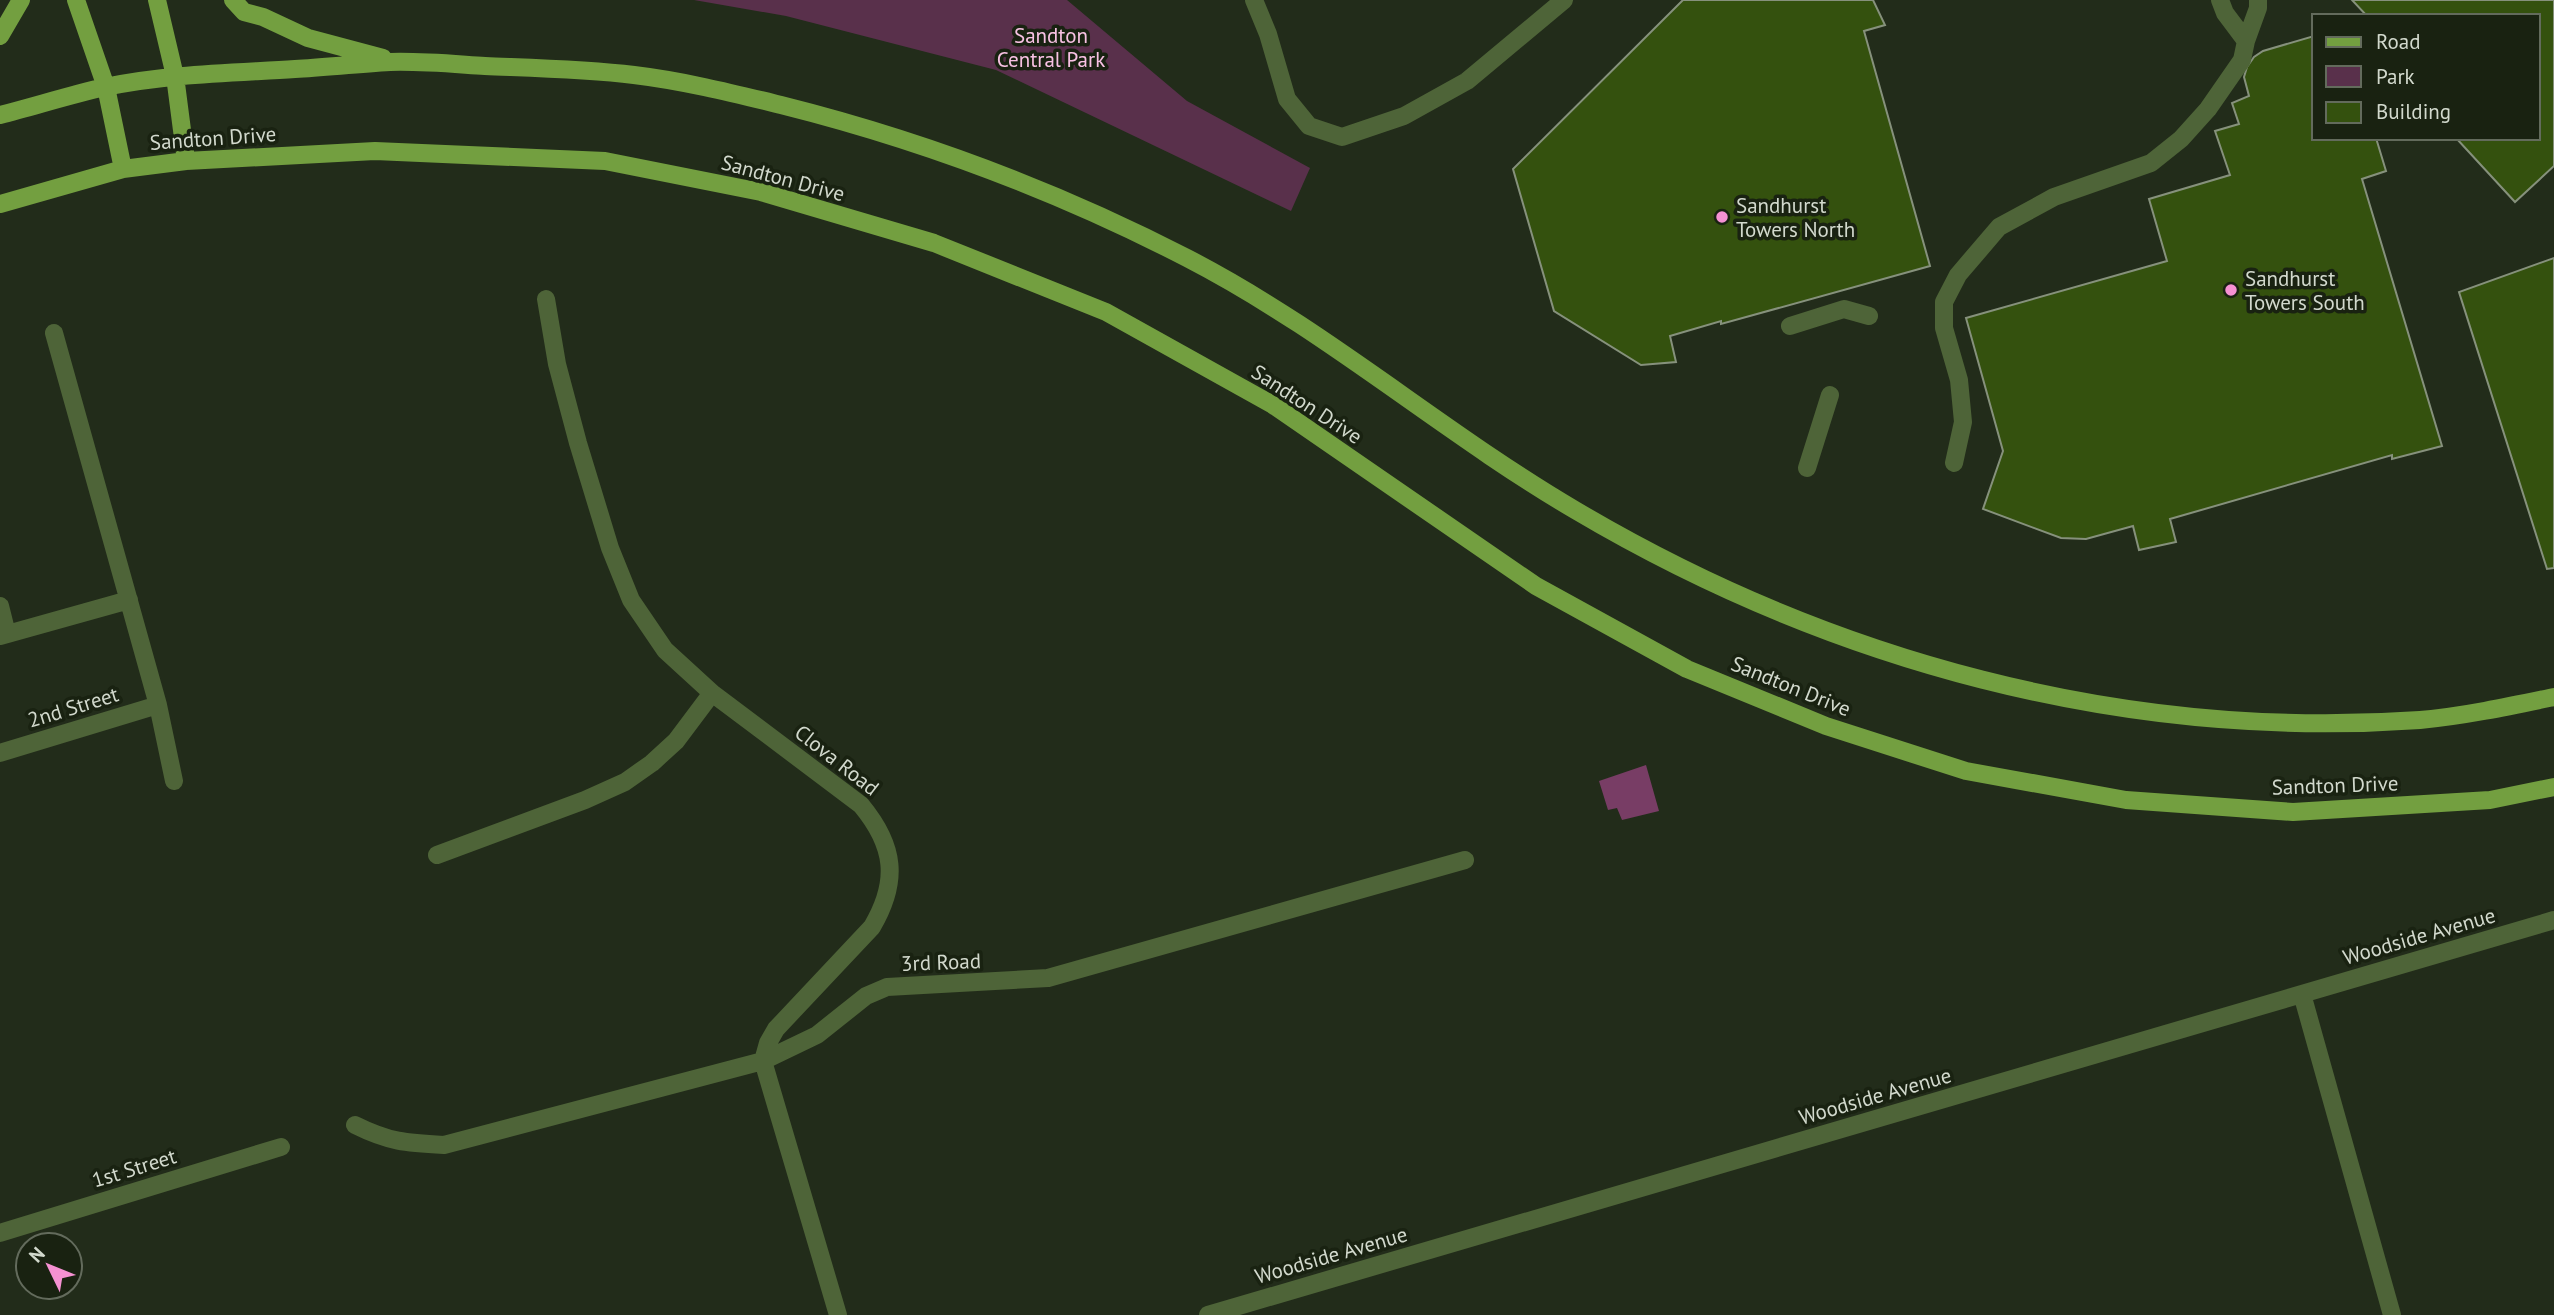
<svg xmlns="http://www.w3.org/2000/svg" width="2554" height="1315" viewBox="0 0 2554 1315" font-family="'PT Sans',sans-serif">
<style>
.green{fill:#59304b}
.water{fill:#783d65}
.building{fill:#34510e;stroke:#86917c;stroke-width:2}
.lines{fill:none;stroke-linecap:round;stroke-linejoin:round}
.minor{stroke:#4e6438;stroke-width:18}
.major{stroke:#739f40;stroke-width:18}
.poi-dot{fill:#f591d2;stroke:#192211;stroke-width:2.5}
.labels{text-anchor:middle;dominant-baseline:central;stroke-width:7;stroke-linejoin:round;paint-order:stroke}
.park-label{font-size:21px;fill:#f8c1e3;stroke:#192211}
.street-label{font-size:21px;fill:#d2d9cd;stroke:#192211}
.poi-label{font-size:21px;fill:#d2d9cd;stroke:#192211;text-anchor:start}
</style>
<rect width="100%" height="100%" fill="#222c1a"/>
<path class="green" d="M694 0H1067L1187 101 1310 168 1291 211 996 70 786 16Z"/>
<path class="water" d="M1646 765 1659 811 1622 820 1617 808 1608 810 1599 781Z"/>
<path class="building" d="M1683 0H1873L1885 25 1864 31 1930 266 1721 324V321L1670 336 1676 362 1641 365 1554 311 1513 169Z
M2352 0H2554V166L2515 202 2456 138H2538V16H2367Z
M2314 36V138H2376L2386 171 2362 179 2442 446 2392 459V455L2170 519 2176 542 2139 550 2133 526 2086 539 2061 538 1983 509 2003 451 1966 318 2167 261 2149 199 2230 175 2215 131 2239 124 2232 103 2249 96 2244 77 2247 67 2254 57 2263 51Z
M2554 258V568L2547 569 2459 292Z"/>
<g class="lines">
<path class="minor" d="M1254 0 1268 34 1287 99 1309 126 1342 137 1404 116 1467 81 1564 0
M2220 0 2225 13 2246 41
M546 299 557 364 578 443 610 548 631 600 665 650 712 693 861 805C895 846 899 881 872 927L776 1029 768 1043 763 1061 838 1315
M1790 326 1844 309 1869 316
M54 333 158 705 174 781
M1954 463 1963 422 1959 380 1944 328V302L1958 275 1999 227 2054 197 2151 163 2181 139 2208 109 2242 60 2246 41 2258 8V0
M1807 468 1830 395
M0 606 7 634
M0 636 129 600
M0 753 158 705
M437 855 585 800 625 782 652 763 676 741 712 693
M2302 994 2392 1315
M355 1125C389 1142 406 1143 444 1145L763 1061 817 1035 866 996 887 987 1048 978 1465 860
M0 1233 281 1147
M1208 1315 2554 920"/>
<path class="major" d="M76 0 106 87 123 169
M157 0 175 76 186 161
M233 0 244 12 263 17 308 38 383 58
M0 36 21 0
M0 115C35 106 70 95 105 87 167 74 231 73 295 69 326 67 358 64 390 62 421 61 453 64 485 66 534 68 585 69 634 75 684 81 732 93 781 105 921 140 1059 192 1187 258 1325 329 1442 432 1575 510 1830 661 2123 741 2420 720 2464 716 2511 706 2554 697
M0 204 123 169 186 161 375 151 605 161 761 192 934 243 1106 312 1273 405 1536 586 1687 669 1826 726 1966 771 2126 800 2293 812 2490 800 2554 787"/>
</g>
<g class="poi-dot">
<circle cx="1722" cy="217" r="7"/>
<circle cx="2231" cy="290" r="7"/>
</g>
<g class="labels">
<g class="park-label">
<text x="1051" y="35">Sandton<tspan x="1051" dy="24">Central Park</tspan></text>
</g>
<g class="street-label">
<text transform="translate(213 138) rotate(-4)">Sandton Drive</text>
<text transform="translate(783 178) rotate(15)">Sandton Drive</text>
<text transform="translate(1307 404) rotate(33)">Sandton Drive</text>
<text transform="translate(1791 686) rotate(22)">Sandton Drive</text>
<text transform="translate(73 707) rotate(-17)">2nd Street</text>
<text transform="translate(837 760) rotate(38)">Clova Road</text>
<text transform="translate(2335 785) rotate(-2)">Sandton Drive</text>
<text transform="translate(2419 936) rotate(-16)">Woodside Avenue</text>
<text transform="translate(941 962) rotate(-2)">3rd Road</text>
<text transform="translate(1875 1096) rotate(-16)">Woodside Avenue</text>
<text transform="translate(134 1168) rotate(-17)">1st Street</text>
<text transform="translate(1331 1255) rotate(-16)">Woodside Avenue</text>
</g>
<g class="poi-label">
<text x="1736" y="205">Sandhurst<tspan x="1736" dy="24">Towers North</tspan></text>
<text x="2245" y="278">Sandhurst<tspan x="2245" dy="24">Towers South</tspan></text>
</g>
</g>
<rect x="2312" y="14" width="228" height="126" fill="#192211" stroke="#636b5c" stroke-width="2"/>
<rect x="2326" y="37" width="35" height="10" fill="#739f40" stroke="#636b5c" stroke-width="2"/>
<text x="2376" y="49" font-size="21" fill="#d2d9cd">Road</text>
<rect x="2326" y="66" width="35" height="21" fill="#59304b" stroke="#636b5c" stroke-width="2"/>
<text x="2376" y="84" font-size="21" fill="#d2d9cd">Park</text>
<rect x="2326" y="102" width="35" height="21" fill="#34510e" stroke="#636b5c" stroke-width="2"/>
<text x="2376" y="119" font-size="21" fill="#d2d9cd">Building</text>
<g transform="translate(49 1266) rotate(313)"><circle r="33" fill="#192211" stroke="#636b5c" stroke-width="2"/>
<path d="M0-5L12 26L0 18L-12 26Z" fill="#f591d2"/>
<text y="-10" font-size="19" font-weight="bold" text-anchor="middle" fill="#d2d9cd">N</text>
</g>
</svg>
